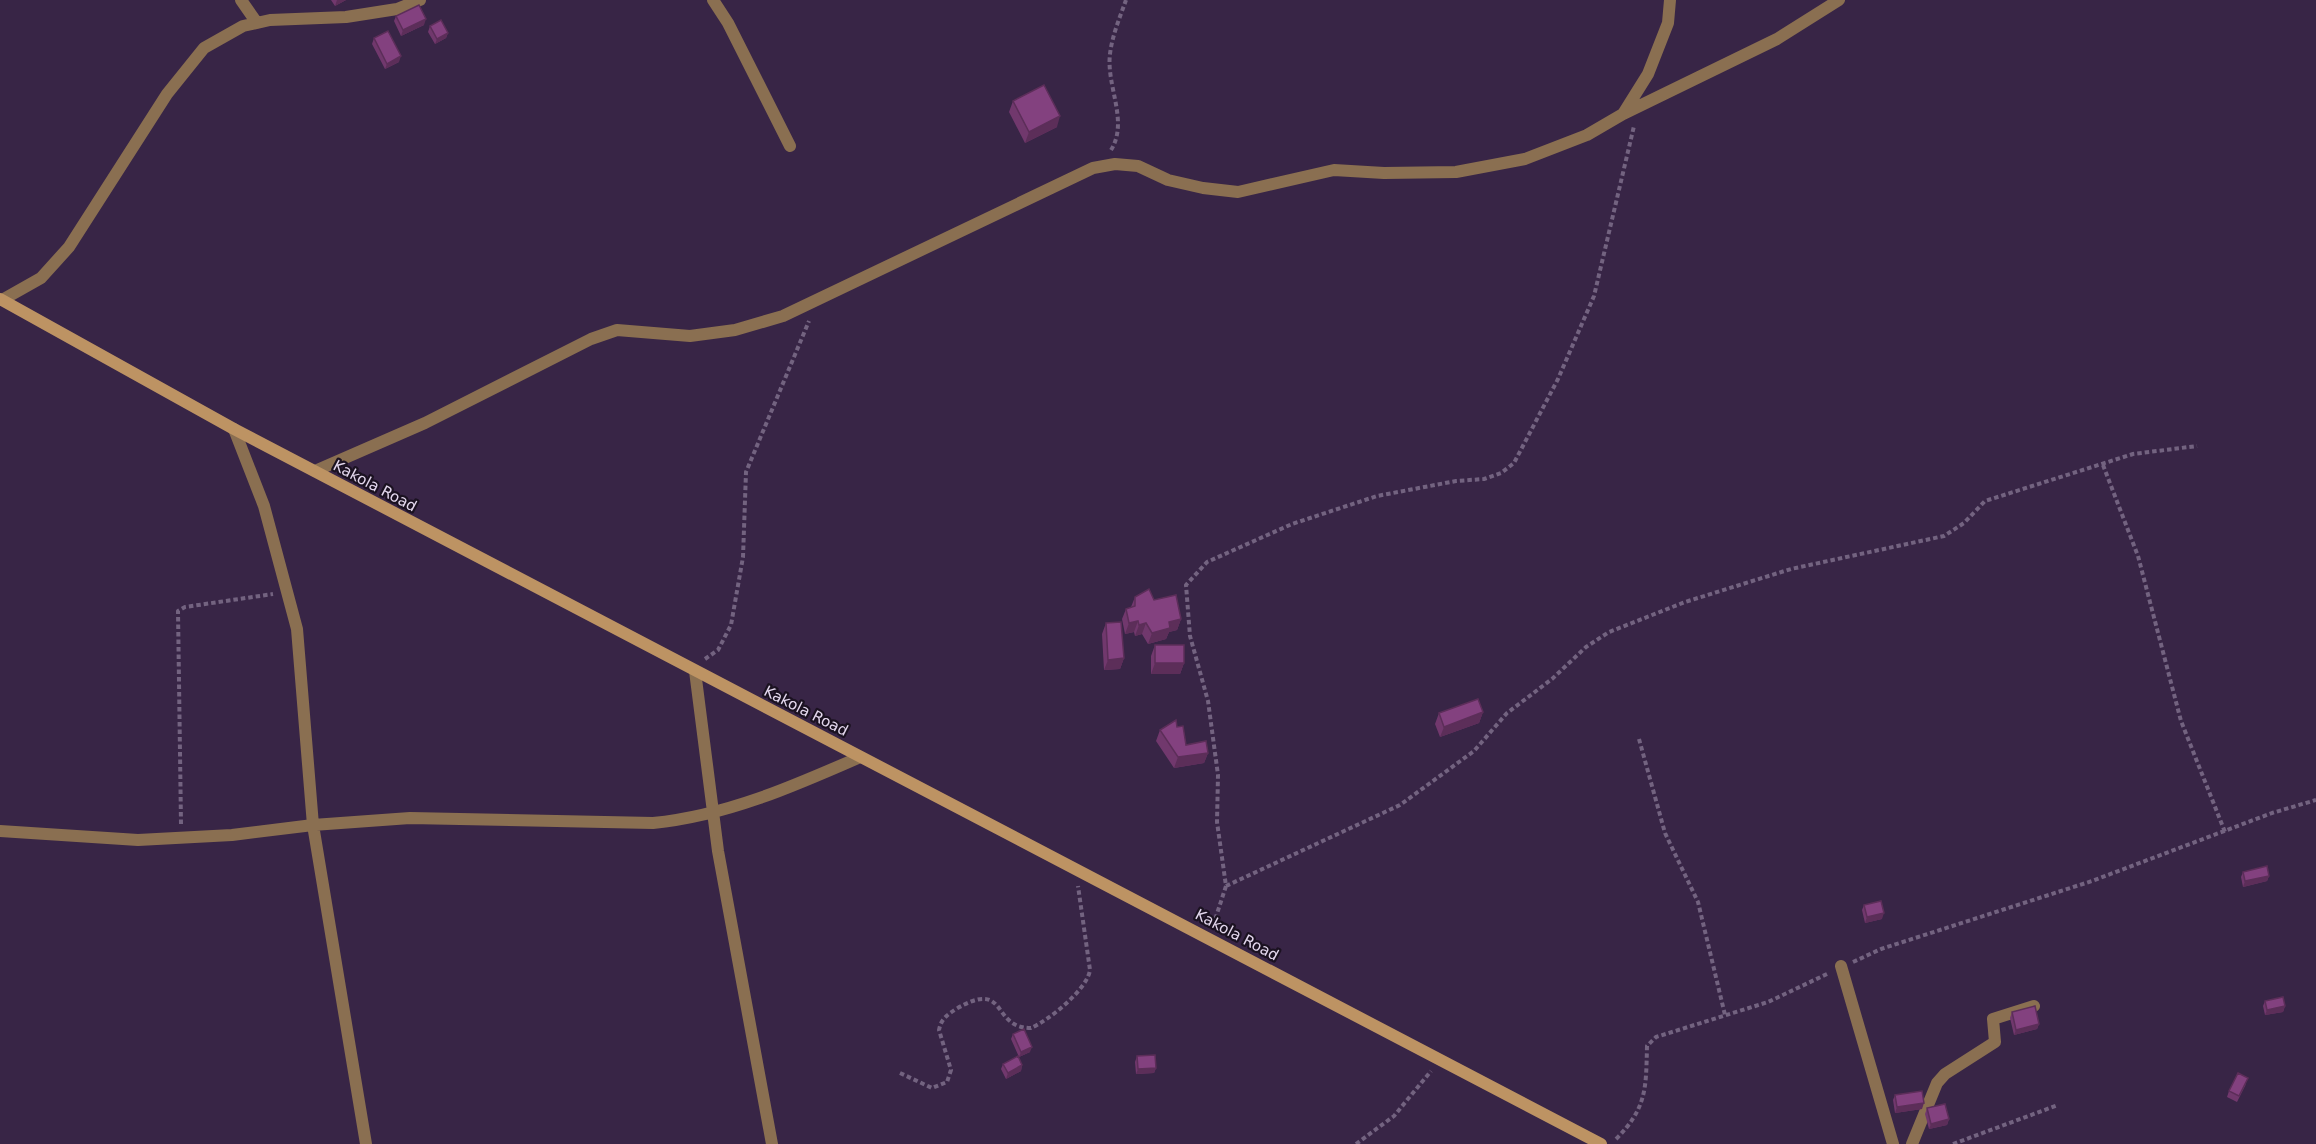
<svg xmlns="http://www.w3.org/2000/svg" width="2316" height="1144" viewBox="0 0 2316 1144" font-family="'DejaVu Sans',sans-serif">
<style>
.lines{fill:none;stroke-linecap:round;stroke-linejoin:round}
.path{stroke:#736380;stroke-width:4;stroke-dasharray:4.5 3;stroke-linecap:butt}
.service{stroke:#8a6f51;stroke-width:12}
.minor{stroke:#8a6f51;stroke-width:12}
.secondary{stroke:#bd9363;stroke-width:12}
.wall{fill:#71386d}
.shaded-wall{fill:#5c2e59}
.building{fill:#83417f;stroke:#5c2e59;stroke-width:1.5}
.labels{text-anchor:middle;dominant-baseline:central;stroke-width:4.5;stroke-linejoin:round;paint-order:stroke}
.street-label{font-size:15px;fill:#e4d8ee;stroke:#1b1221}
</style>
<rect width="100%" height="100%" fill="#382546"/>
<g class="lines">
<path class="path" d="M1111 150C1129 121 1106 86 1110 54 1112 36 1120 17 1126 0
M2103 465 2138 556 2181 721 2225 832
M705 659 718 650 731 625 743 557 746 472 809 321
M1639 739 1665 833 1698 902 1725 1015
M181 824 178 611 185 607 273 594
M1226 886 1400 805 1474 751 1507 713 1552 679 1586 647 1609 632 1685 602 1791 569 1944 536 1964 523 1985 501 2133 454 2197 446
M1213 926 1226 886 1217 822 1218 775 1208 701 1190 636 1186 585 1207 562 1292 524 1377 496 1456 481 1484 479 1501 473 1514 463 1558 379 1594 296 1634 126
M1853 962 1881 949 2092 881 2272 813 2316 800
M900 1073 932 1088 947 1082 951 1070 939 1030C941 1019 947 1015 956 1009 1009 978 990 1028 1031 1028 1049 1020 1087 990 1090 970L1078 886
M1616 1139C1647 1108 1646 1088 1647 1046L1656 1037 1768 1002 1827 974
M1356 1144 1394 1116 1431 1071
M1953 1144 2058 1105"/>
<path class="service" d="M1841 966 1893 1144
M1912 1144 1937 1083 1945 1074 1995 1042 1993 1019 2034 1006"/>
<path class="minor" d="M241 0 257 23
M713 0 728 23 790 146
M1623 114 1777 39 1839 0
M2 300 41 278 69 247 167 94 204 48 243 26 270 20 346 17 397 9 420 0
M234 429 264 506 297 629 313 825 366 1144
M315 471 425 423 591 339 617 330 690 336 735 330 783 316 1093 168 1115 164 1138 166 1168 180 1203 188 1238 192 1334 170 1384 173 1456 172 1525 159 1587 135 1623 114 1648 74 1668 23 1670 0
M695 671 718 851 772 1144
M0 831 138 840 232 835 313 825 410 818 653 823C726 816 794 786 860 757"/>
<path class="secondary" d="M0 299 234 429 1601 1144"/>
</g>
<path class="wall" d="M331 0H346L335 6Z
M396 16 424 25 401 36 394 21Z
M430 26 448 33 446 38 435 44 428 32Z
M374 38 399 62 385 69 372 44Z
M1013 101 1057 127 1025 143 1009 112Z
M1135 597 1154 600 1181 619 1177 630 1169 632 1166 639 1148 644 1142 634 1135 636 1134 632 1125 634 1122 619 1126 609 1131 607Z
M1106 623 1124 658 1120 669 1104 670 1102 634Z
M1155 645 1184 663 1180 674H1151V656Z
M1483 712 1479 723 1440 737 1435 724 1439 713Z
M1177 727 1186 745 1208 753 1204 763 1174 768 1156 741 1160 730Z
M2243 872 2269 876 2267 881 2243 887 2241 877Z
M1864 905 1882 919 1865 923 1862 910Z
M2265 1001 2285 1006 2283 1012 2265 1015 2263 1006Z
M2012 1012 2039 1024 2037 1029 2014 1035 2010 1018Z
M1013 1034 1030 1052 1019 1057 1011 1039Z
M1137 1056 1156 1068 1154 1073 1136 1074 1135 1062Z
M1003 1064 1022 1065 1021 1071 1006 1079 1001 1069Z
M2246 1084 2237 1102 2227 1097 2229 1091Z
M1895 1095 1922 1109 1895 1113 1893 1100Z
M1927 1108 1949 1119 1947 1125 1929 1129 1925 1114Z"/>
<path class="shaded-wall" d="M337 0H346L335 6Z
M426 19 424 25 401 36 403 30Z
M448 33 446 38 435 44 437 39Z
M401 56 399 62 385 69 387 64Z
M1060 116 1057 127 1025 143 1029 132Z
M1181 619 1177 630 1169 632 1166 639 1148 644 1152 633 1169 622Z
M1138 621 1134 632 1125 634 1129 623Z
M1146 623 1142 634 1135 636 1139 625Z
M1124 658 1120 669 1104 670 1108 660Z
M1155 663H1184L1180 674H1151Z
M1483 712 1479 723 1440 737 1444 727Z
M1208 753 1204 763 1174 768 1178 757Z
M2269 876 2267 881 2243 887 2245 881Z
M1884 913 1882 919 1865 923 1867 917Z
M2285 1006 2283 1012 2265 1015 2267 1010Z
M2039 1024 2037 1029 2014 1035 2016 1030Z
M1032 1047 1030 1052 1019 1057 1021 1052Z
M1022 1065 1021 1071 1006 1079 1008 1073Z
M1156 1068 1154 1073 1136 1074 1138 1069Z
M1924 1103 1922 1109 1895 1113 1897 1107Z
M1949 1119 1947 1125 1929 1129 1931 1124Z"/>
<path class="building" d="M419 5 426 19 403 30 396 16Z
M441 20 448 33 437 39 430 26Z
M388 31 401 56 387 64 374 38Z
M1044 85 1060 116 1029 132 1013 101Z
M1149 589 1154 600 1176 595 1181 619 1169 622 1170 628 1152 633 1146 623 1139 625 1138 621 1129 623 1126 609 1135 606V597Z
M1121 622 1124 658 1108 660 1106 623Z
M1155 645H1184V663H1155Z
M1478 699 1483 712 1444 727 1439 713Z
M1176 720 1177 727 1183 726 1186 745 1206 741 1208 753 1178 757 1160 730Z
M2267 866 2269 876 2245 881 2243 872Z
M1881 901 1884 913 1867 917 1864 905Z
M2283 997 2285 1006 2267 1010 2265 1001Z
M2035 1006 2039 1024 2016 1030 2012 1012Z
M1024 1029 1032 1047 1021 1052 1013 1034Z
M1155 1055 1156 1068 1138 1069 1137 1056Z
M1018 1056 1022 1065 1008 1073 1003 1064Z
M2238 1073 2248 1078 2239 1096 2229 1091Z
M1922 1091 1924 1103 1897 1107 1895 1095Z
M1945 1104 1949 1119 1931 1124 1927 1108Z"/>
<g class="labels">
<g class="street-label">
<text transform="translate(375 486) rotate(28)">Kakola Road</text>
<text transform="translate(806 711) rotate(27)">Kakola Road</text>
<text transform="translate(1237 935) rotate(28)">Kakola Road</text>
</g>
</g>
</svg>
